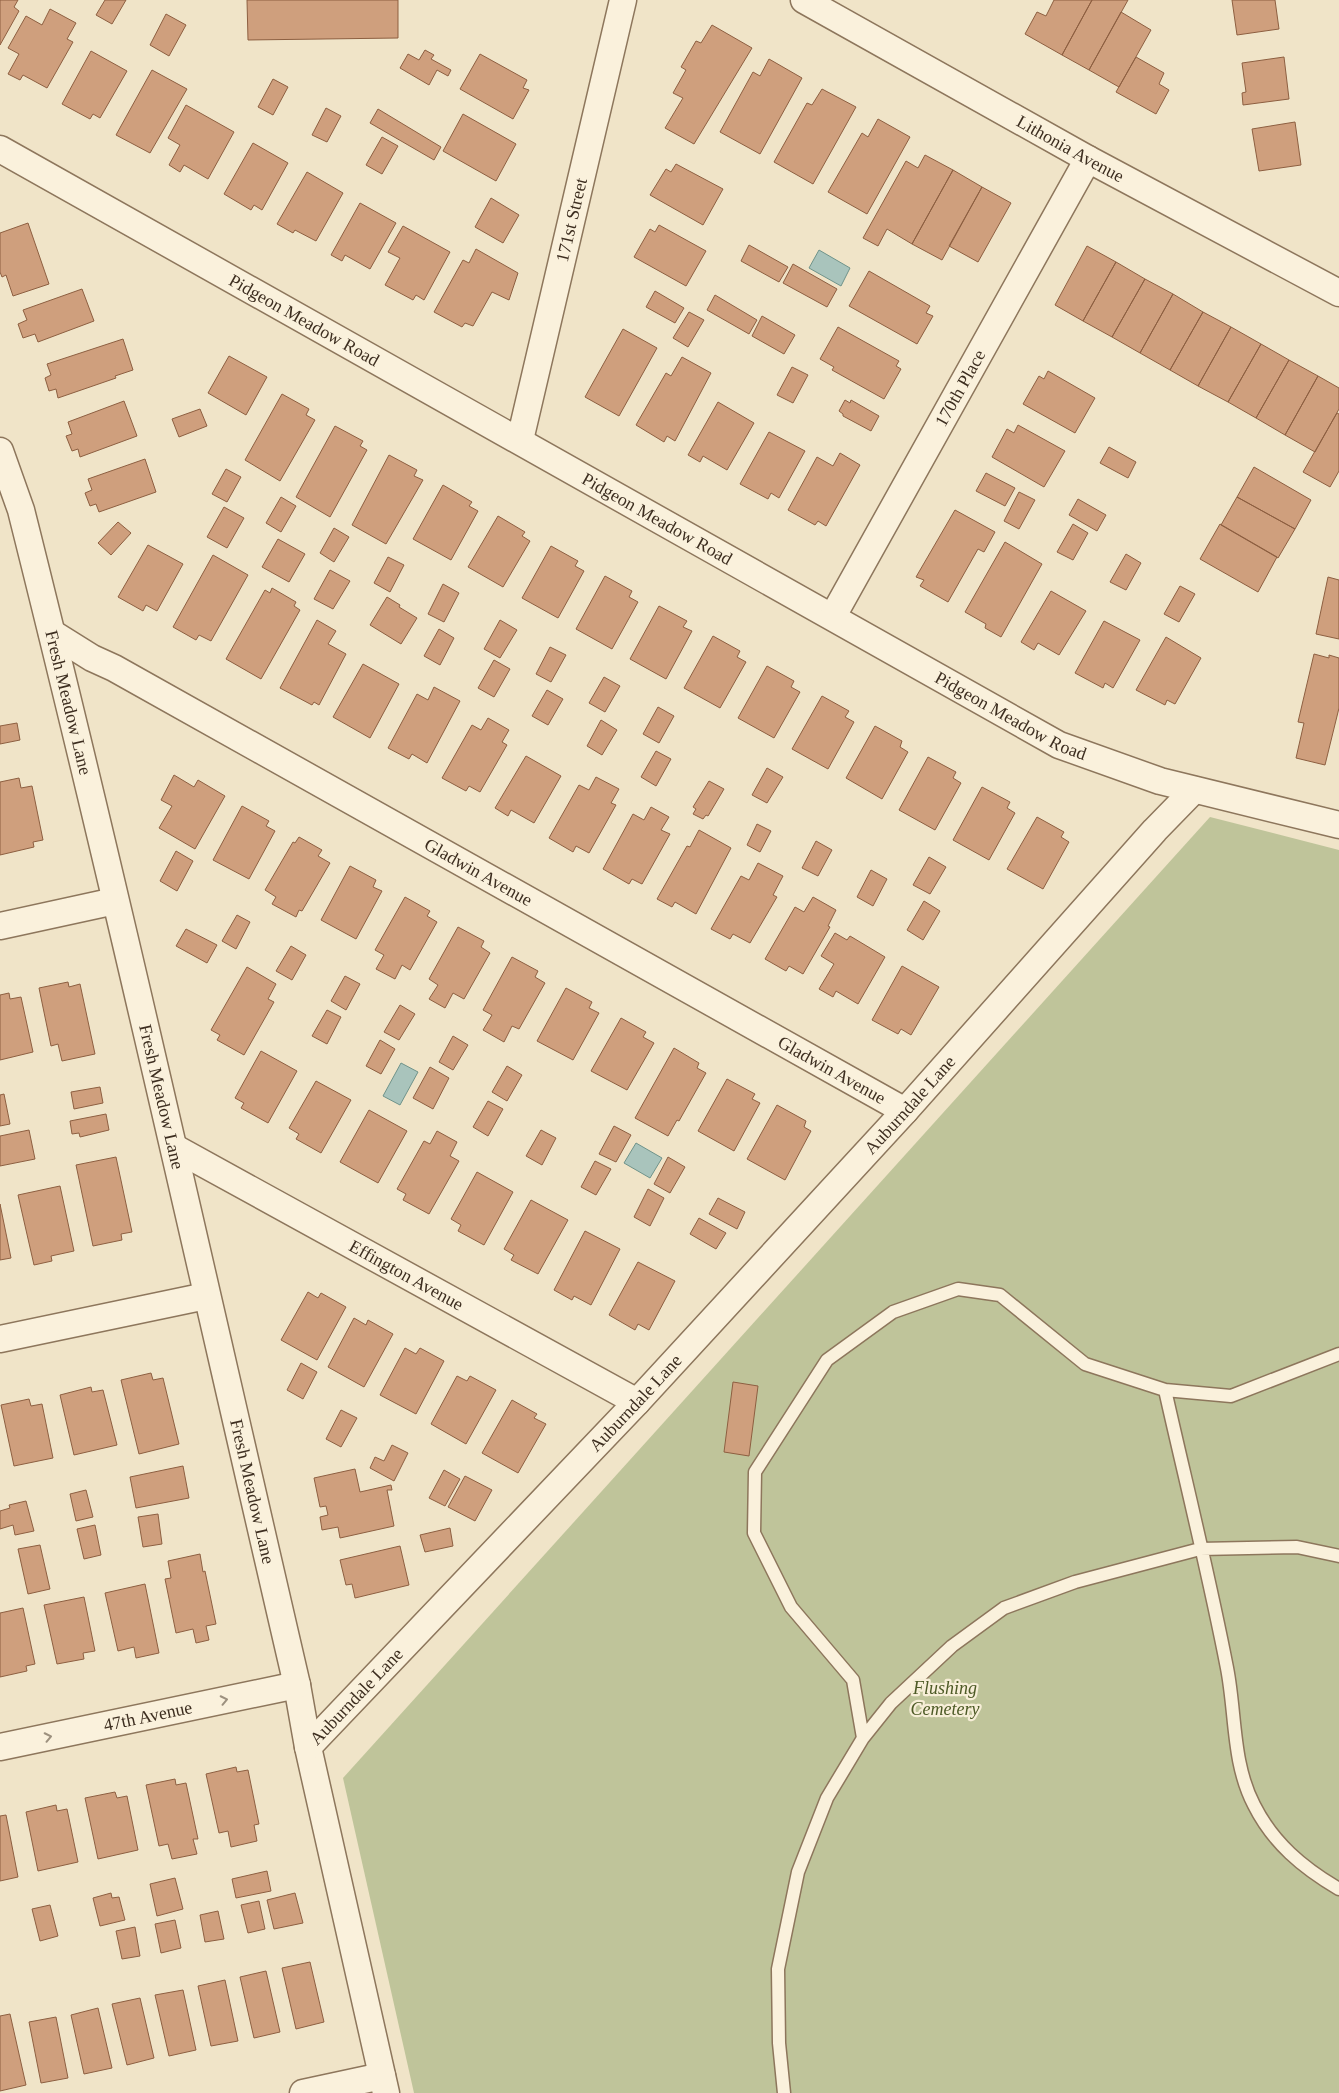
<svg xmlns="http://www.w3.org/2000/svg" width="1339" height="2093" viewBox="0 0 1339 2093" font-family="'Times New Roman',serif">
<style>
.cemetery{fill:#bfc49a}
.water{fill:#a9c4bc;stroke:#6f938a}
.building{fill:#cf9f7d;stroke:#8d5f41}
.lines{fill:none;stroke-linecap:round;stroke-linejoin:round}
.lane-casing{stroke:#8d765c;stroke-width:15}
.street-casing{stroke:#8d765c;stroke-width:29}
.lane{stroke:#faf1dc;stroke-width:12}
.street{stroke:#faf1dc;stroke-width:26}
.oneway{stroke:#9c907e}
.labels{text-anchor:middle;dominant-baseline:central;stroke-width:4.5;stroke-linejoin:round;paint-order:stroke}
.street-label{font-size:18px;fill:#3d2e20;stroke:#f7eed8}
.park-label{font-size:18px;font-style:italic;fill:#4d5a26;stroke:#f7eed8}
</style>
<rect width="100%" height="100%" fill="#f0e4c8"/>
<path class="cemetery" d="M1210 817 1339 850V2093H414L343 1778Z"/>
<path class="water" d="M819 250 850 268 841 286 809 268Z
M401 1063 418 1072 400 1105 383 1096Z
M636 1143 662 1158 650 1178 624 1163Z"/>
<path class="building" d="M0 0H18L14 7 19 11 0 45Z
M105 0H126L112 24 96 15Z
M247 0H398V38L248 40Z
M1054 0H1092L1062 55 1025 34 1037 12 1046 16Z
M1092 0H1128L1089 70 1062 55Z
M1232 0H1275L1279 29 1237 35Z
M50 9 76 23 67 39 73 42 47 88 23 75 20 80 8 74 19 54 8 48 26 16 42 25Z
M1121 12 1151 30 1119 87 1089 70Z
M166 14 186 25 169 56 150 45Z
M712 25 752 48 694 144 665 128 683 98 673 93 686 70 681 67 696 41 701 43Z
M425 50 434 55 431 59 451 70 448 76 437 70 429 85 400 68 408 54 419 60Z
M91 51 127 71 100 118 93 114 90 119 62 104Z
M480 54 527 80 523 88 529 90 513 119 460 89Z
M1136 57 1164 73 1159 84 1169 90 1156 114 1116 92Z
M1284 57 1289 99 1243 105 1242 93 1246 92 1242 63Z
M769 59 802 78 760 154 720 132 753 72 760 76Z
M152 70 187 89 150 153 116 135Z
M273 79 288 87 273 115 258 107Z
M822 89 856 107 813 184 774 162 807 103 812 105Z
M186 105 234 132 208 179 184 165 180 172 169 165 180 145 168 138Z
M326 108 341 116 327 142 312 135Z
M378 109 441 147 434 160 370 123Z
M463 114 516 144 496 181 443 151Z
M878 119 910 137 867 214 828 192 862 133 868 137Z
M1295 122 1301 165 1259 171 1252 129Z
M382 137 398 146 382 174 366 165Z
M253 143 288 163 262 210 254 205 251 210 224 194Z
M925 155 953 170 912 244 887 229 878 246 863 238 906 161 918 168Z
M676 164 723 189 703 225 650 195 666 169 671 172Z
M953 170 982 187 942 260 912 244Z
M307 172 343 193 316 241 295 230 293 233 277 224Z
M982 187 1011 203 978 262 949 246Z
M491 198 519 215 503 243 475 227Z
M360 203 396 223 370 269 345 255 342 261 331 255Z
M28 223 49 284 13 296 6 275 2 277 0 272V233Z
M659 225 706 251 686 286 634 257 650 229 655 232Z
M403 226 450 252 424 300 416 295 413 300 385 285 400 258 388 252Z
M749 245 788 267 779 282 741 261Z
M1087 246 1116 262 1083 321 1055 305Z
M476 249 518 273 509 300 492 292 473 326 465 323 462 327 434 312 463 260 469 263Z
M1116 262 1145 279 1112 337 1083 321Z
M793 264 837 289 827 307 783 283Z
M869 271 930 306 926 313 933 316 917 344 849 306Z
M1145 279 1173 294 1140 353 1112 337Z
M82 289 94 321 38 342 35 334 23 338 18 324 27 320 23 310Z
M655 291 684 308 675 323 646 307Z
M1173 294 1203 312 1170 370 1140 353Z
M715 295 757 320 749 334 707 310Z
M689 312 704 320 688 347 673 338Z
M1203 312 1231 327 1198 386 1170 370Z
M762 316 795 335 784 354 752 336Z
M838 327 899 361 896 366 901 369 884 399 832 370 834 367 820 359Z
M1231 327 1261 344 1228 402 1198 386Z
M623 329 657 348 619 416 585 397Z
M123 339 133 370 115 376 116 378 58 398 56 389 49 391 45 378 51 375 47 364Z
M1261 344 1289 360 1256 418 1228 402Z
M229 356 267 377 246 415 208 393Z
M682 357 711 373 675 441 667 436 664 442 636 425 666 373 671 376Z
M1289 360 1318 376 1285 435 1256 418Z
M792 367 808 375 793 403 777 395Z
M1048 371 1095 398 1075 433 1023 404 1039 376 1044 379Z
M1318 376 1339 388V409L1315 452 1285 435Z
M282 394 309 409 306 415 315 420 280 481 245 460Z
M845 400 850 403 851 400 879 416 871 431 843 416V414L839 411Z
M124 401 137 436 80 457 78 449 72 451 66 436 72 434 68 422Z
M718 402 754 423 727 470 703 456 700 462 688 455Z
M200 409 207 426 179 437 172 419Z
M1337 413 1339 414V471L1330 487 1303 472Z
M1018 425 1065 451 1044 487 992 457 1007 429 1014 433Z
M335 426 363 441 360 446 367 450 330 517 296 497Z
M769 432 805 451 779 498 771 493 768 499 740 484Z
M1109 447 1136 462 1128 478 1100 463Z
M840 453 860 465 826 526 818 521 815 525 788 510 817 457 833 466Z
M389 455 417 470 414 476 423 480 386 544 352 525Z
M145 459 156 492 99 512 96 504 90 506 85 493 92 490 88 479Z
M1254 467 1311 500 1295 529 1237 497Z
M226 469 241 477 227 502 212 494Z
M986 473 1015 488 1005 506 976 491Z
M443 485 472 502 469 506 478 511 451 560 413 539Z
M1019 492 1035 500 1019 529 1004 521Z
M281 497 296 506 281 532 266 523Z
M1237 497 1295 529 1278 558 1221 525Z
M1078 499 1106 515 1097 531 1069 515Z
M224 507 244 518 227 548 207 537Z
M955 510 995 532 984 552 978 549 948 602 920 586 924 580 916 577Z
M498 516 525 532 522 536 530 541 503 587 468 567Z
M118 522 131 533 111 555 98 543Z
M1073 524 1088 533 1073 560 1057 552Z
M1220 524 1277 557 1258 592 1200 559Z
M334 528 349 537 334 562 320 553Z
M278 539 305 554 289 582 262 567Z
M1005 542 1042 564 1001 637 985 628 986 624 965 612Z
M148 545 183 564 157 611 146 605 143 611 118 597Z
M551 546 578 561 575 566 584 571 558 618 522 598Z
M1126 554 1141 563 1126 590 1110 582Z
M213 555 248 575 211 641 199 635 196 640 173 627Z
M388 557 404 565 390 592 374 583Z
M330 570 350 581 333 609 314 599Z
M605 576 632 591 629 597 638 602 612 649 576 629Z
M1328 577 1339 580V639L1316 634Z
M443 584 459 593 444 622 428 614Z
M1180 586 1195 594 1179 622 1164 614Z
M272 588 296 602 294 606 300 610 261 679 226 659 265 590 270 593Z
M1051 591 1086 611 1059 655 1038 643 1034 650 1021 642Z
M387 597 400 605 399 607 417 618 401 644 370 625Z
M659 606 687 621 683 627 692 631 666 679 630 659Z
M317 620 336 631 328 644 346 654 319 705 314 702 312 705 280 688Z
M500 620 517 630 500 658 484 649Z
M1104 621 1140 640 1113 688 1105 683 1103 688 1075 673Z
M439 629 454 638 440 665 424 656Z
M713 636 740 651 737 657 746 662 720 708 684 688Z
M1166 637 1201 658 1175 704 1167 700 1165 705 1136 690Z
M550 647 566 655 551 682 536 674Z
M1314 654 1329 658V655L1339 658V708L1325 765 1296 758 1304 723 1298 722Z
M494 660 510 669 494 697 478 688Z
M363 664 399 684 370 738 333 717Z
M767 666 794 681 791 687 800 692 774 738 738 718Z
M604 677 620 686 605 712 589 703Z
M434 687 460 701 427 763 412 754 409 759 388 748 417 694 428 700Z
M547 690 563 699 548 725 532 716Z
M822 696 849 711 845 717 854 722 828 769 792 749Z
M658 707 674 716 659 743 643 734Z
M488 718 509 730 502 742 507 745 480 792 469 786 466 791 442 778 472 725 481 730Z
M601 720 617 730 602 755 587 746Z
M17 723 20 740 0 744V726Z
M875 726 902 741 900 747 908 752 882 799 846 778Z
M656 751 671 759 656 786 641 777Z
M526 756 561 776 534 823 511 810 508 816 495 808Z
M928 757 956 772 953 778 961 783 935 830 899 810Z
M767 768 783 777 767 803 752 795Z
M174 775 194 787 198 780 225 796 195 849 159 828 172 806 161 800Z
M596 777 619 789 611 803 616 805 589 853 576 846 573 852 549 838 579 785 589 790Z
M19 778 21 788 32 786 43 840 33 842 34 847 0 855V782Z
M709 781 724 789 708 816 706 815 703 819 693 814 696 809 693 807Z
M982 787 1010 802 1007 808 1015 813 989 860 953 840Z
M242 806 269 821 266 826 275 831 249 879 213 860Z
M651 807 669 817 661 830 670 834 642 884 632 879 629 884 603 869 633 814 644 820Z
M1037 817 1064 832 1061 837 1069 842 1043 889 1007 869Z
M757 824 771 831 760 852 747 845Z
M699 830 731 848 696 914 675 902 672 907 657 899 687 846 690 847Z
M299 837 322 850 318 856 330 863 302 911 299 910 296 917 272 904 276 897 265 890 293 842 295 843Z
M816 841 832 850 818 876 802 868Z
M176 851 193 861 177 891 160 881Z
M929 857 946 867 930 894 913 885Z
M758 863 783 876 773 895 777 897 750 943 733 934 730 939 711 929 741 876 749 880Z
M350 866 376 880 373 887 382 891 356 939 321 920Z
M871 870 887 879 873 906 857 897Z
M405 897 430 911 427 916 437 922 410 970 402 965 395 979 376 969 384 955 375 950Z
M813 897 836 910 828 926 830 927 803 974 789 966 786 971 765 959 795 907 804 912Z
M924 901 940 911 923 940 907 930Z
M237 915 250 922 236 949 222 941Z
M458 927 484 941 481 947 490 953 464 999 453 993 445 1008 429 999 438 985 429 979Z
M186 929 217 945 207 963 176 946Z
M835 933 847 940 850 936 885 957 858 1004 836 991 833 997 819 989 834 964 821 956Z
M291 946 306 955 292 980 276 971Z
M512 957 538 971 535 977 545 983 519 1029 512 1026 504 1042 483 1030 492 1015 483 1010Z
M902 966 939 987 911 1035 901 1029 898 1034 872 1020Z
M247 967 276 984 268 999 274 1002 244 1055 217 1040 220 1035 211 1030Z
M345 976 360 984 346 1010 331 1001Z
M68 982 69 987 80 984 95 1054 62 1061 58 1044 51 1046 39 988Z
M566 988 592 1002 589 1008 599 1013 573 1060 537 1041Z
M9 993 10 999 21 997 33 1052 0 1060V995Z
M400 1005 415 1014 399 1040 384 1032Z
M327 1010 341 1017 327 1044 312 1036Z
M621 1018 646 1032 643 1037 654 1043 627 1090 591 1071Z
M453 1036 468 1045 453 1070 439 1062Z
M380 1040 395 1049 381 1074 366 1066Z
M674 1048 699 1063 697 1068 706 1073 679 1121 677 1120 668 1136 635 1118Z
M261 1051 297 1071 268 1123 241 1108 244 1103 235 1098Z
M507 1066 522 1075 507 1101 492 1092Z
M430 1067 449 1078 433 1109 413 1098Z
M727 1079 755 1094 752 1099 760 1103 734 1151 698 1131Z
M316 1081 351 1100 321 1153 296 1139 299 1134 289 1128Z
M100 1087 103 1103 74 1109 71 1092Z
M4 1094 10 1124 0 1126V1095Z
M488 1101 503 1109 488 1136 473 1127Z
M777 1105 806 1121 804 1127 811 1131 785 1180 747 1159Z
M369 1110 407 1131 378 1183 340 1162Z
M106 1114 109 1130 80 1137 79 1133 72 1134 70 1121Z
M614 1126 631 1135 616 1162 599 1154Z
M29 1130 35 1159 0 1166V1136Z
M541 1130 556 1138 542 1165 526 1156Z
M437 1131 457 1142 450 1156 459 1161 429 1214 403 1200 406 1194 397 1189 424 1141 430 1144Z
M116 1157 132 1232 121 1234 122 1240 93 1246 76 1165Z
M668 1157 685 1167 670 1193 654 1184Z
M595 1161 611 1169 596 1195 581 1187Z
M477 1172 513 1192 484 1245 458 1231 461 1225 451 1219Z
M60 1186 74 1251 51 1256 52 1261 34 1265 18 1195Z
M648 1189 664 1198 650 1226 634 1217Z
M718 1198 745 1212 737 1229 709 1214Z
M531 1200 568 1220 538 1274 511 1260 514 1255 504 1249Z
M0 1204 11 1258 0 1260Z
M699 1218 726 1233 716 1249 690 1234Z
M585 1231 620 1249 591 1305 574 1296 572 1300 554 1290Z
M638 1262 675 1281 649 1330 638 1324 635 1330 609 1315Z
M308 1292 318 1298 321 1293 346 1307 317 1360 281 1340Z
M354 1318 366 1325 368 1320 393 1334 364 1387 328 1367Z
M405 1348 416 1354 420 1348 444 1361 416 1414 380 1395Z
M301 1363 317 1372 303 1399 287 1390Z
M151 1373 153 1380 163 1378 179 1444 139 1454 121 1380Z
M457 1376 467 1381 470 1376 496 1390 466 1444 431 1424Z
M733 1382 758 1386 749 1456 724 1452Z
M91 1387 92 1392 103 1390 117 1445 74 1455 60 1395Z
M29 1399 31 1406 42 1404 53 1458 14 1466 1 1405Z
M512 1400 537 1414 534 1418 546 1424 518 1473 482 1453Z
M341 1410 357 1418 341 1447 326 1439Z
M392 1445 408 1453 394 1481 370 1468 375 1457 384 1461Z
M183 1466 189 1498 136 1508 130 1477Z
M355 1469 360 1492 391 1485 392 1490H387L394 1526 340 1538 338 1527 322 1530 320 1517 328 1515 326 1506 320 1507 314 1478Z
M444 1470 460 1479 445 1506 429 1498Z
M465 1476 492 1490 475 1521 448 1507Z
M86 1490 93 1517 76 1521 70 1494Z
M26 1501 34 1531 15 1535 13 1525 0 1529V1511L10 1508 9 1505Z
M158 1514 162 1544 143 1547 138 1517Z
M95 1525 101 1555 84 1559 77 1529Z
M450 1528 453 1546 425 1552 420 1535Z
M40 1545 50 1589 28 1594 18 1549Z
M400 1546 409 1585 355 1598 352 1584 346 1585 340 1560Z
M200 1554 203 1572 205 1571 216 1624 206 1626 209 1640 196 1643 193 1629 176 1633 165 1579 171 1578 168 1561Z
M145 1584 159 1653 136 1658 134 1647 118 1651 105 1593Z
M84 1597 95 1651 83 1653 84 1659 57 1664 44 1605Z
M23 1608 35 1664 26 1666 27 1671 0 1677V1613Z
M236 1767 237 1772 248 1770 259 1824 254 1825 257 1841 231 1847 228 1831 219 1833 206 1774Z
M175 1779 176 1785 186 1783 198 1839H193L197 1854 172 1859 168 1844 159 1846 146 1785Z
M115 1792 117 1798 127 1796 138 1850 98 1859 85 1798Z
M56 1805 57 1811 67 1809 78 1862 38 1871 26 1812Z
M6 1815 18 1877 0 1881V1816Z
M267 1871 271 1891 236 1898 232 1879Z
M175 1878 183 1909 157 1916 150 1884Z
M111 1893 112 1898 119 1897 125 1920 100 1926 93 1898Z
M295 1893 303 1923 274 1929 267 1900Z
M259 1901 265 1929 248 1933 241 1905Z
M50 1905 58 1936 40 1941 32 1909Z
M218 1911 224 1939 205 1942 200 1915Z
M175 1920 181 1948 161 1953 155 1924Z
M135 1927 140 1956 122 1959 116 1931Z
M310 1962 324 2022 296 2029 282 1968Z
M266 1971 280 2032 254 2038 240 1977Z
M225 1980 238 2041 211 2046 198 1986Z
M183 1990 196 2050 169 2056 155 1995Z
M140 1998 154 2058 127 2065 112 2004Z
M98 2008 112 2068 84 2074 71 2015Z
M10 2014 26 2085 0 2091V2016Z
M56 2017 68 2078 41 2083 29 2022Z"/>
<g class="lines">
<defs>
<path id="lane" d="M1165 1390C1186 1483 1209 1575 1227 1668 1236 1714 1232 1763 1254 1805 1273 1843 1303 1868 1339 1889
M863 1738 891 1703 952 1646 1004 1608 1075 1582 1200 1549 1297 1547 1339 1556
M784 2093 779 2043 778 1969 798 1872 827 1798 863 1738 853 1680 791 1607 754 1533 755 1472 827 1360 893 1312 958 1289 1000 1295 1085 1364 1165 1390 1231 1396 1339 1354"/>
<g id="street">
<path id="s1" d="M804 0 1088 159 1339 293"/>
<path id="s2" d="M0 149 1059 745 1160 781 1339 825"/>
<path id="s3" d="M520 440 623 0"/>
<path id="s4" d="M0 451 21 510C119 900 206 1293 297 1685L308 1747 386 2093"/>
<path id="s5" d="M833 616 1088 159"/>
<path id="s6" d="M52 633 92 658 114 668 905 1111"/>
<path d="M0 926 115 901"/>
<path id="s7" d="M175 1148 637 1402"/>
<path d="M0 1339 206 1296"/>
<path id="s8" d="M0 1747 297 1685"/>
<path id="s9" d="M308 1747 637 1402 905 1111 1155 830 1194 790"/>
<path d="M303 2093 382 2076"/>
</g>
</defs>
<use href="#lane" class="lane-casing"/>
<use href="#street" class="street-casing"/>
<use href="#lane" class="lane"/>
<use href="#street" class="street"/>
</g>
<defs><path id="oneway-chevron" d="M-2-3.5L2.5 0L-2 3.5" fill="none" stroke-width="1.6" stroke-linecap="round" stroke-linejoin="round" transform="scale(1.25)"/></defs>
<g class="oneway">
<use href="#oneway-chevron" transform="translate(224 1700) rotate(-12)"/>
<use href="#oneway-chevron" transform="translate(48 1737) rotate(-12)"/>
</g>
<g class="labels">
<g class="street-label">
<text stroke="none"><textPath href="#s1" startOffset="305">Lithonia Avenue</textPath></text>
<text stroke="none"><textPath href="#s3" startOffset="226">171st Street</textPath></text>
<text stroke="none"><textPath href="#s2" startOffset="349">Pidgeon Meadow Road</textPath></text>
<text stroke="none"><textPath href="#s5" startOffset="261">170th Place</textPath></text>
<text stroke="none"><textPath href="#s2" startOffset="754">Pidgeon Meadow Road</textPath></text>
<text stroke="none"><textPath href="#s4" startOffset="261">Fresh Meadow Lane</textPath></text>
<text stroke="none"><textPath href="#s2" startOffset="1159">Pidgeon Meadow Road</textPath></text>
<text stroke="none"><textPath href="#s6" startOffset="489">Gladwin Avenue</textPath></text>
<text stroke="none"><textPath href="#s6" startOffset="894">Gladwin Avenue</textPath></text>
<text stroke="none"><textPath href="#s4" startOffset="666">Fresh Meadow Lane</textPath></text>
<text stroke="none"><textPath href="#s9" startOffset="880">Auburndale Lane</textPath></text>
<text stroke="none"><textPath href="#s7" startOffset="264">Effington Avenue</textPath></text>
<text stroke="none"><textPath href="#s9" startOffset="475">Auburndale Lane</textPath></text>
<text stroke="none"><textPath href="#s4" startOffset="1071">Fresh Meadow Lane</textPath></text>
<text stroke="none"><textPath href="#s9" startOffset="70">Auburndale Lane</textPath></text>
<text stroke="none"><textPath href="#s8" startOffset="151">47th Avenue</textPath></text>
</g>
<g class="park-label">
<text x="945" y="1688">Flushing<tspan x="945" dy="21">Cemetery</tspan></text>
</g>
</g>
</svg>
